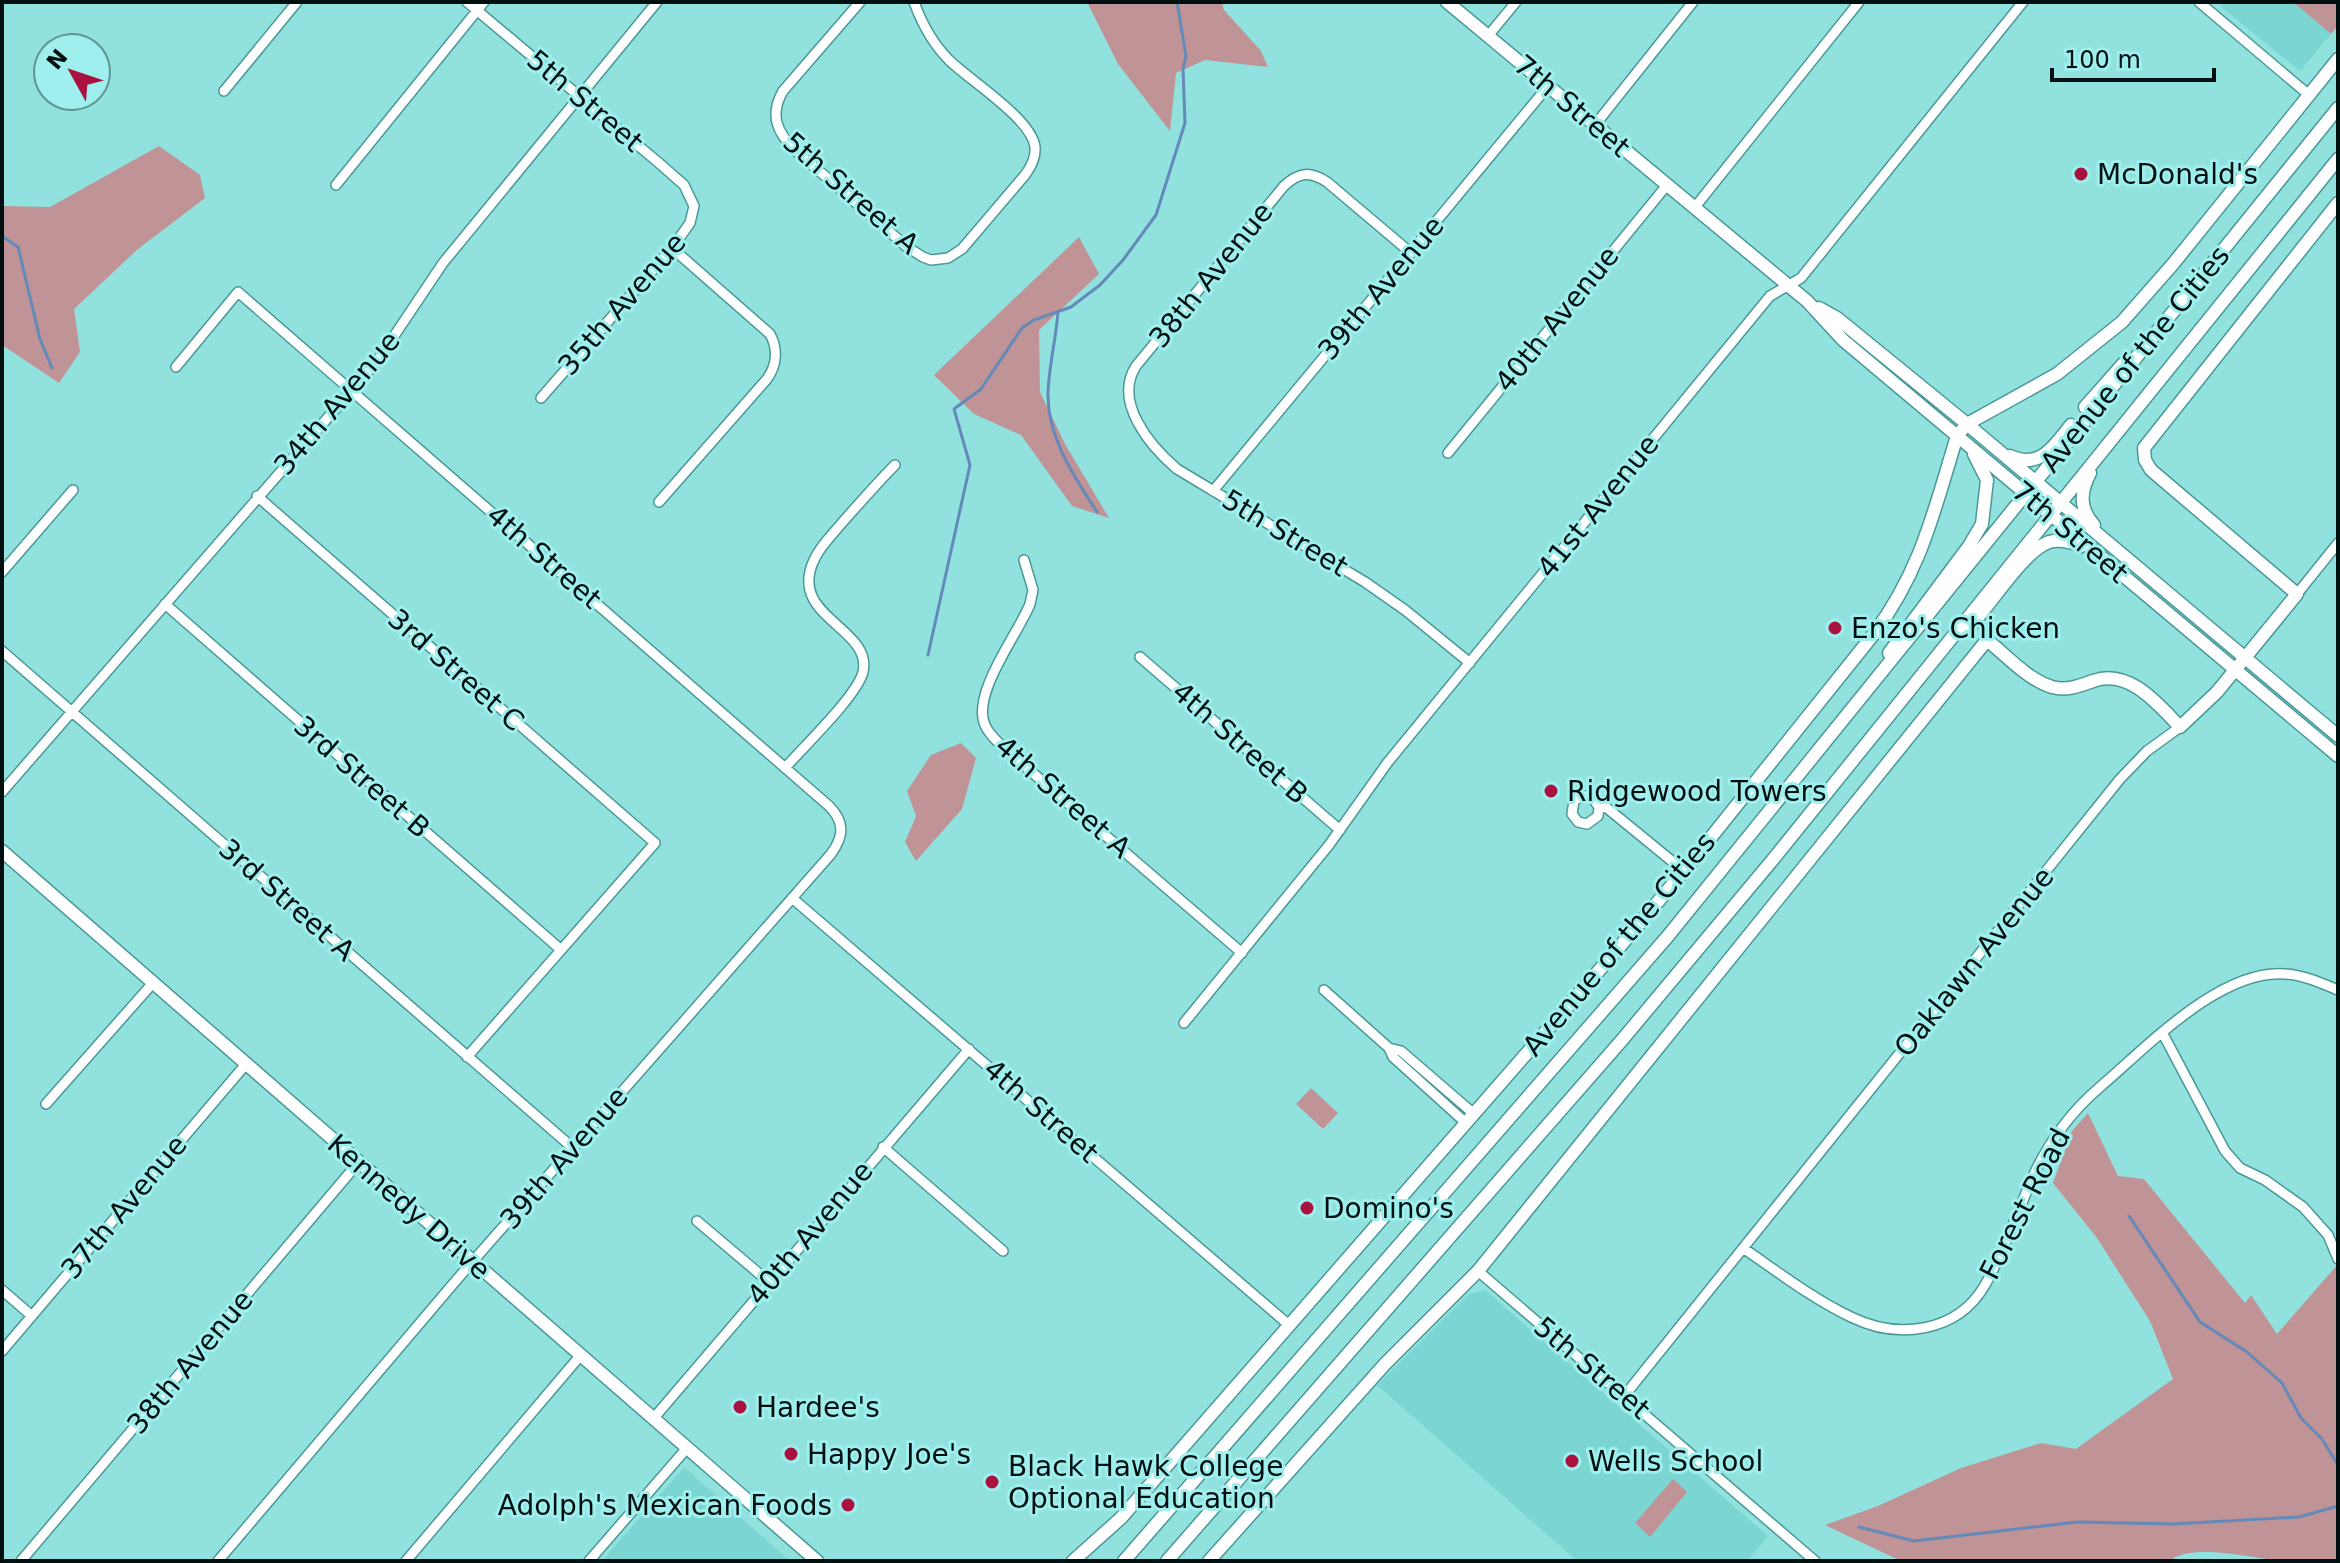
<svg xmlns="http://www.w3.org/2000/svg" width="2340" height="1563" viewBox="0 0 2340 1563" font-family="'DejaVu Sans',sans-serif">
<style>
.built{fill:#7bd5d2}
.green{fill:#c09396}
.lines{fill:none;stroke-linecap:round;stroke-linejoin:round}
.stream{stroke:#638ab9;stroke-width:3}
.street-casing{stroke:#489997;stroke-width:12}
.secondary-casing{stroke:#489997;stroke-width:15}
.street{stroke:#fff;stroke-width:9}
.secondary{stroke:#fff;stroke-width:12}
.poi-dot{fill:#a9123e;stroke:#9eefed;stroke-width:3}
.labels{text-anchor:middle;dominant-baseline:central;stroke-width:6;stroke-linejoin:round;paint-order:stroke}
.street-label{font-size:28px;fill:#001010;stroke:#9eefed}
.poi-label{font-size:28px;fill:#001010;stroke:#9eefed;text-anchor:start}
</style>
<rect width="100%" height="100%" fill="#91e2df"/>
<path class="built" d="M2224 2H2293L2331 34 2300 71 2220 6Z
M1485 1290 1768 1536 1747 1561H1577L1377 1385 1469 1294Z
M684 1467 790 1561H602Z"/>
<path class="green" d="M1087 2H1222L1224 10 1261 51 1268 67 1205 60 1176 73 1170 131 1118 64Z
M2293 2H2338V26L2331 34Z
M159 146 200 175 205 198 138 249 74 309 80 352 59 383 2 345V206L50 207Z
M1079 237 1099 274 1039 330 1040 392 1065 444 1109 518 1072 506 1021 435 974 414 934 375Z
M961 743 976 758 962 809 916 861 905 842 916 816 907 791 931 755Z
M1311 1088 1338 1113 1323 1129 1296 1104Z
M2088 1113 2118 1176 2144 1179 2245 1303 2251 1295 2277 1334 2338 1264V1561C2321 1561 2304 1562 2287 1561 2259 1560 2191 1541 2170 1561H1901L1825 1525 1878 1506 1961 1468 2041 1443 2076 1449 2173 1379 2150 1321 2097 1238 2053 1183 2072 1131Z
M1673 1479 1687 1492 1650 1537 1635 1523Z"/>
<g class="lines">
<path class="stream" d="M2 236 18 247 40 339 52 368
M1058 312C1056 339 1049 365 1048 393 1047 437 1074 476 1097 512
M928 655 970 465 954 409 981 389 1022 328 1034 320 1071 307 1100 285 1123 260 1156 215 1185 123 1183 69 1186 56 1177 2
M2129 1216 2200 1322 2247 1352 2282 1383 2301 1418 2322 1439 2338 1465
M1859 1527 1914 1541 2077 1522 2174 1524 2299 1517 2338 1506"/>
<defs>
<path id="street" d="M467 2 659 163 684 185 694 206 690 223 672 248 541 398
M860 2 783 91C769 115 777 133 796 151L907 247 923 257 931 260 948 258 962 249 1025 175C1031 167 1036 158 1035 147 1032 119 969 80 949 60 932 43 922 24 914 2
M2199 2 2309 95
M1488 36 1516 2
M224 91 297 2
M1595 125 1693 2
M336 185 484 2
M1695 207 1859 2
M1411 253 1327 182C1310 171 1299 172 1284 186L1136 366C1113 402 1150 446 1177 469L1365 582 1405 610 1470 663
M176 367 238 292 829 806C845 822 844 836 831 854L459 1277 218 1561
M1448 453 1667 185
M1213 491 1549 85
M257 496 655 843 467 1057
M659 502 767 379C777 365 778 349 770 334L672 248
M1024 560 1033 590 1030 604C1018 634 971 694 985 725 989 735 998 742 1005 749L1242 953
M2 572 73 490
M2297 594 2338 543
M165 604 560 949
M2 651 573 1148
M1140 657 1340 830
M785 768C803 747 857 696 863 672 873 627 785 617 815 558 821 545 832 535 841 524 859 504 876 484 895 465
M2 792 378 360 443 263 657 2
M1599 807 1598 816 1587 824 1578 822 1572 814 1574 801 1582 796H1591L1599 807 1607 808 1684 871
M792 898 1289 1325
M1324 990 1389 1048
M1184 1023 1329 845 1388 762 1770 296 1801 278 2023 2
M2163 1034 2225 1151 2240 1168 2265 1180 2303 1207 2328 1235 2338 1259
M46 1104 152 984
M1466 1123 1393 1057 1389 1048 1401 1051 1474 1114
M883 1147 1003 1251
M697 1221 769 1282
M1743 1248C1778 1272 1813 1299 1851 1317 1898 1340 1957 1333 1985 1285 2006 1248 2019 1206 2037 1168 2053 1136 2073 1110 2100 1087 2147 1047 2220 969 2285 974 2303 975 2321 983 2338 990
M1478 1271 1815 1561
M2 1290 32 1316
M2 1351 246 1064
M1625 1395 2120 779 2147 751 2180 727
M653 1419 969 1049
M21 1561 358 1163
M406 1561 580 1356
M589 1561 687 1448"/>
<path id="secondary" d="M1447 2 1807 301 1843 340 2338 756
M1819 308 1837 318 1967 424 2338 736
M2085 407 2123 364
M2010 456C2040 470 2054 446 2071 425
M2090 473C2080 492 2079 509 2094 525
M1970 626C1991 605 2023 551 2049 542 2060 539 2071 542 2081 546
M1889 653 1969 546 1982 524 1987 480 1974 454
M2 851 817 1561
M1073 1561 1121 1518 1616 951 1684 871 1873 635C1921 571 1934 511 1957 436L1967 424 2057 374 2122 322 2173 264 2338 59
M1124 1561 1668 936 2338 108
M1167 1561 1622 1040 1775 857 2338 159
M1209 1561 1385 1364 1478 1271 1987 640C2006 655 2028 680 2052 687 2067 691 2079 686 2093 681 2129 668 2158 704 2180 727L2217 692 2297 594 2151 470 2145 460 2144 448 2338 203"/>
</defs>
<use href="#street" class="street-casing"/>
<use href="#secondary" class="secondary-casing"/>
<use href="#street" class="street"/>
<use href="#secondary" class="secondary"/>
</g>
<g class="poi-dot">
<circle cx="2081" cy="174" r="8"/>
<circle cx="1835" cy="628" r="8"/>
<circle cx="1551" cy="791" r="8"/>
<circle cx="1307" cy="1208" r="8"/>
<circle cx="740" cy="1407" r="8"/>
<circle cx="791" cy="1454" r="8"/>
<circle cx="1572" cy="1461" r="8"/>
<circle cx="992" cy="1482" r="8"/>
<circle cx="848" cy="1505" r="8"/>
</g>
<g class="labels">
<g class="street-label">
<text transform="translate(585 101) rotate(40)">5th Street</text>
<text transform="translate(1572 106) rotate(40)">7th Street</text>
<text transform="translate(851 193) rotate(41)">5th Street A</text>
<text transform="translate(1211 275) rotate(-51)">38th Avenue</text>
<text transform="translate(1381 288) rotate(-50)">39th Avenue</text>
<text transform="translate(622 304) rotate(-49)">35th Avenue</text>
<text transform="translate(1557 319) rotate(-51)">40th Avenue</text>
<text transform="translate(2135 359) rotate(-51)">Avenue of the Cities</text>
<text transform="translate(337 403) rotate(-50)">34th Avenue</text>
<text transform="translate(1598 506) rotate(-51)">41st Avenue</text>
<text transform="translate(2070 532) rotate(40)">7th Street</text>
<text transform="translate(1285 533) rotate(31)">5th Street</text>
<text transform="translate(544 557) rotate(41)">4th Street</text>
<text transform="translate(456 670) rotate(41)">3rd Street C</text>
<text transform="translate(1240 743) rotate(41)">4th Street B</text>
<text transform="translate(362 777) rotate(41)">3rd Street B</text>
<text transform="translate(1063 797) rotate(41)">4th Street A</text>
<text transform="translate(287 900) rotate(41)">3rd Street A</text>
<text transform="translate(1619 944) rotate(-50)">Avenue of the Cities</text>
<text transform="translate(1974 962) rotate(-51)">Oaklawn Avenue</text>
<text transform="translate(1041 1111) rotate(41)">4th Street</text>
<text transform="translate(564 1158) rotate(-49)">39th Avenue</text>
<text transform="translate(2025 1204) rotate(-63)">Forest Road</text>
<text transform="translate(124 1207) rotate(-50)">37th Avenue</text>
<text transform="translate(409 1207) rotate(41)">Kennedy Drive</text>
<text transform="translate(810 1233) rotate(-50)">40th Avenue</text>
<text transform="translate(190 1362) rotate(-50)">38th Avenue</text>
<text transform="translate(1592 1368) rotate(40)">5th Street</text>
</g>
<g class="poi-label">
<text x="2097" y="174">McDonald's</text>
<text x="1851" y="628">Enzo's Chicken</text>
<text x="1567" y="791">Ridgewood Towers</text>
<text x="1323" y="1208">Domino's</text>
<text x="756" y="1407">Hardee's</text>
<text x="807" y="1454">Happy Joe's</text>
<text x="1588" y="1461">Wells School</text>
<text x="1008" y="1466">Black Hawk College<tspan x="1008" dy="32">Optional Education</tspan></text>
<text x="832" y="1505" text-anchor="end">Adolph's Mexican Foods</text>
</g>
</g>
<rect width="2340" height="1563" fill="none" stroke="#001010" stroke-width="8"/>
<g transform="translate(72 72) rotate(310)"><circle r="38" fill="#9eefed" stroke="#5f9695" stroke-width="2"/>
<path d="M0-6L14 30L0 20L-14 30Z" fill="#a9123e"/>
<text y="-12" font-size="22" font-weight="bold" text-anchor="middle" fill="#001010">N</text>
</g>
<path d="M2052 68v12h162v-12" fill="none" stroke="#001010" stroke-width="4"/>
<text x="2064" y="68" font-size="24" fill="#001010" stroke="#9eefed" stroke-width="6" paint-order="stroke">100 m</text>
</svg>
